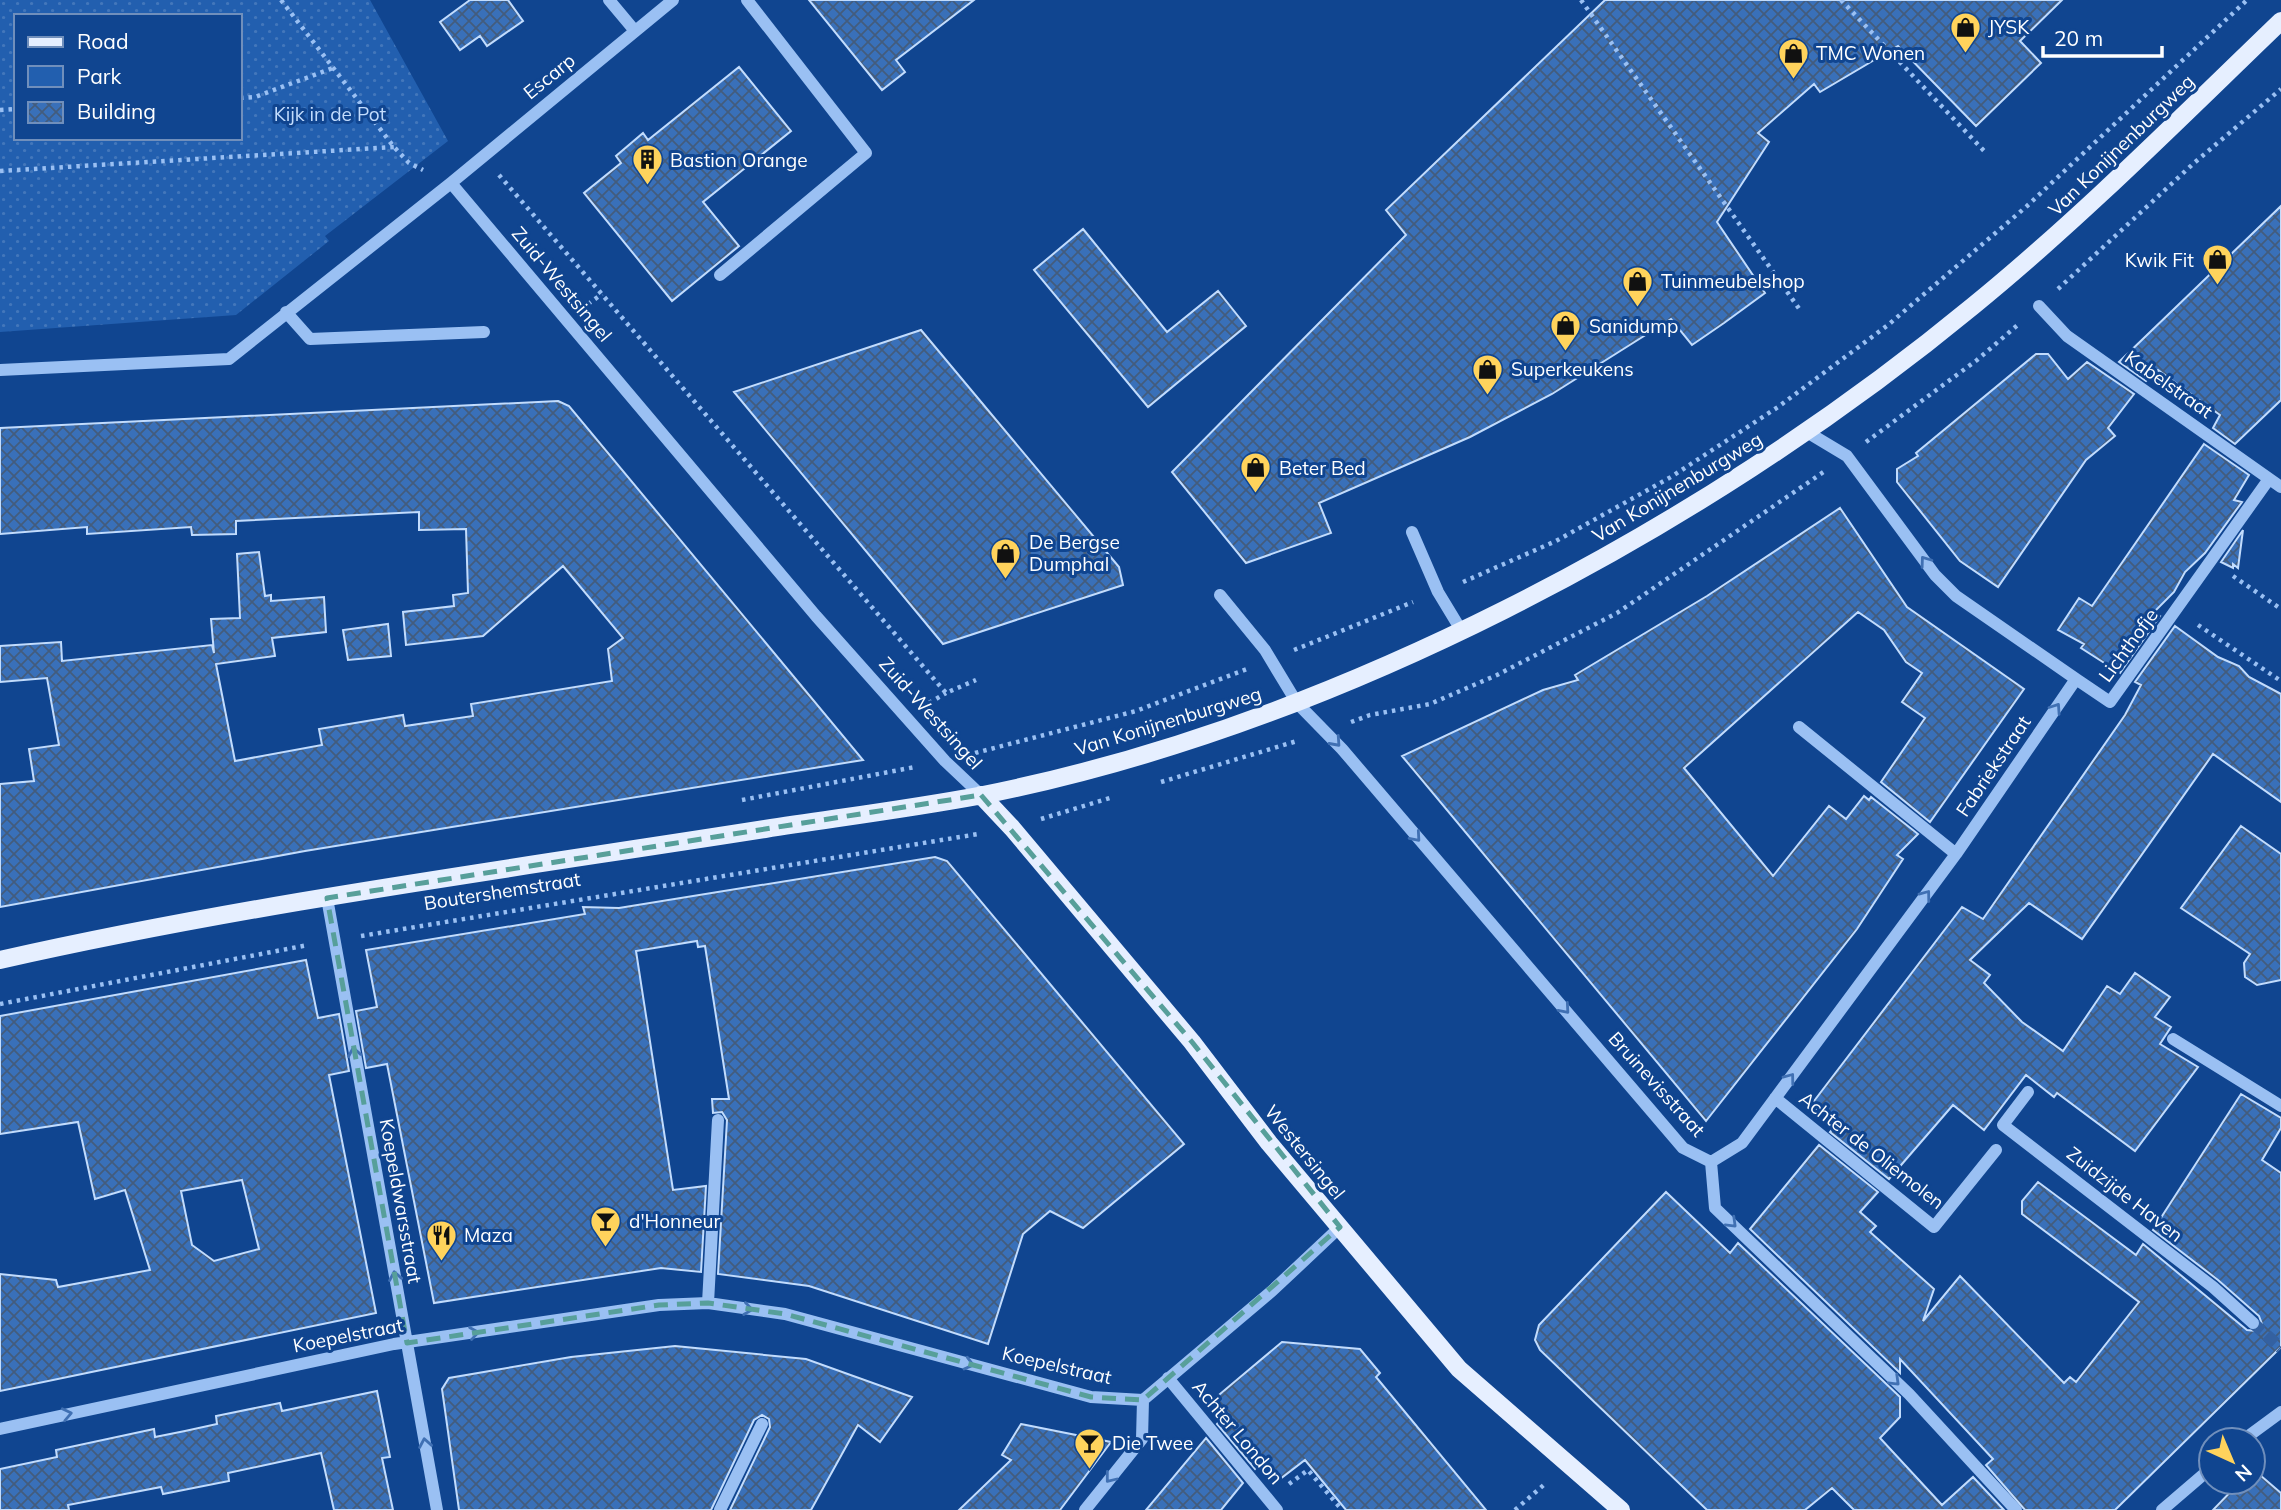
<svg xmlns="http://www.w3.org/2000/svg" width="2281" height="1510" viewBox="0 0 2281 1510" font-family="Mulish,sans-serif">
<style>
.green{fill:url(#green-dots);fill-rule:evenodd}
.building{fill:url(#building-cross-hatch);stroke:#c2dcfd;stroke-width:2;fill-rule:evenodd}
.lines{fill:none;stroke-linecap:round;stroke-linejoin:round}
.minor-tunnel{stroke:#3461a1;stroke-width:12;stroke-dasharray:12 6;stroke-linecap:butt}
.path{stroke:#9ac0f3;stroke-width:4.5;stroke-dasharray:3.5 5;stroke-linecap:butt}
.minor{stroke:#9ac0f3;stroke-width:12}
.major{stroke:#e6efff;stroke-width:18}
.oneway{stroke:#4070b3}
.marked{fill:none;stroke:#579f9a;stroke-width:5;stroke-dasharray:14 9;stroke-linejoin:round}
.labels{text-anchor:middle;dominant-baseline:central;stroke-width:6;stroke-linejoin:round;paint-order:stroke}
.poi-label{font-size:19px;fill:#fff;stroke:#104590;text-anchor:start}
.street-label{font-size:19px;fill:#fff;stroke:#104590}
.park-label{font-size:19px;fill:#c2dcfd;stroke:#104590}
</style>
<defs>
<pattern id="green-dots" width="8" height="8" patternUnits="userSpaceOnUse" patternTransform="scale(1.75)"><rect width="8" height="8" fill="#225faf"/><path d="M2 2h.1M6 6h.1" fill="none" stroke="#4377bb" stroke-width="1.8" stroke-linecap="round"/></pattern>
<pattern id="building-cross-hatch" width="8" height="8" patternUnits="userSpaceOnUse" patternTransform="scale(1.75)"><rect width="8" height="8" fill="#3970b9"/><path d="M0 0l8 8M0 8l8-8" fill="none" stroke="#435c7d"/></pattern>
</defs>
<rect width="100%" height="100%" fill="#104590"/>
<path class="green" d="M0 0H370L448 141 325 236 329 241 236 315 0 332ZM16 16H240V138H16Z"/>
<path class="building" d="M470 0H508L523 21 487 46 480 36 460 50 440 22Z
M809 0H974L896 60 905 72 882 90Z
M1605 0H2062L2020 41 2041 63 1976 126 1898 46 1820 92 1814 84 1758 133 1769 142 1717 222 1765 293 1724 323 1692 345 1671 319 1552 394 1470 437 1319 503 1331 533 1246 563 1172 472 1406 235 1386 210Z
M739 67 791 131 703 202 739 246 672 301 584 193 621 163 616 156 643 133 648 140Z
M2281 206V400L2235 444 2213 428 2220 415 2158 370 2146 381 2119 362Z
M1083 229 1167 332 1218 291 1246 326 1148 407 1034 270Z
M921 330 1119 567 1123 585 943 644 734 392Z
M2036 354H2048L2068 379 2087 362 2134 394 2108 428 2115 436 2086 460 1998 587 1960 561 1897 482V469L1918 456 1916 453Z
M558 401 569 406 863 760 305 851 0 907V784L34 781 29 749 59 745 47 678 0 682V646L61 642 62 661 212 645 214 653 211 619 240 618 237 554 259 552 265 596 271 595V601L324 597 326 632 272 638 275 656 216 664 235 761 322 745 319 729 403 715 405 726 473 716 471 704 612 681 608 649 623 638 563 566 483 636 406 645 403 612 454 606 453 595 468 593 466 529 419 530V512L236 521V534L192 535 191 527 87 534V527L0 534V428Z
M2204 444 2249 475 2234 500 2242 502 2205 553 2185 572 2174 592 2154 612 2160 616 2120 673 2081 648 2084 644 2058 630 2079 598 2092 606Z
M1840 508 1907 607 2024 689 1930 822 1881 782 1925 718 1902 702 1922 673 1906 662 1884 630 1858 612 1684 768 1773 876 1829 806 1846 819 1864 796 1869 800 1871 797 1918 834 1897 855 1903 859 1857 929 1706 1121 1402 756 1543 690 1578 680 1575 675 1707 596Z
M2243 530 2238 568 2233 564V568L2221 562Z
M388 624 391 656 348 660 343 630Z
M2175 626 2218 657 2239 666 2249 677 2281 694V802L2213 754 2082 939 2029 903 1970 960 1990 975 1984 983 2022 1022 2063 1051 2107 986 2120 994 2135 973 2170 997 2155 1017 2171 1027 2160 1044 2198 1067 2135 1151 2057 1093 2054 1097 2026 1075 1984 1130 1953 1105 1889 1179 1830 1132 1836 1125 1811 1105 1962 907 1983 919 2125 715 2141 685 2135 682Z
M2241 826 2281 854V980L2257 985 2245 977 2244 963 2250 954 2181 908Z
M935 857 947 861 1184 1144 1083 1228 1050 1211 1023 1234 988 1344 809 1286 718 1274 727 1120 722 1112 713 1113 712 1099H729L705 946 698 947 697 941 636 951 673 1190 706 1186 701 1272 661 1268 434 1303 387 1064 366 1068 356 1011 377 1007 366 950 585 914 583 907 619 908Z
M306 960 318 1018 339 1014 349 1071 329 1075 376 1313 0 1391V1274L56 1280 58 1287 150 1270 125 1190 95 1199 78 1122 0 1134V1016ZM242 1180 259 1249 214 1261 192 1245 181 1191Z
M2241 1094 2281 1118V1128L2262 1160 2281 1173V1347L2115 1510H2025L1986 1465 1993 1459 1900 1359V1373L1750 1229 1819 1145 1878 1192 1860 1212 1876 1226 1870 1232 1934 1289 1923 1321 1960 1276 2064 1383 2070 1377 2076 1382 2139 1302 2022 1214V1201L2038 1182 2136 1255 2143 1244 2247 1330 2256 1331 2262 1324 2259 1316 2218 1280 2153 1230Z
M1666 1192 1730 1253 1738 1243 1900 1397V1417L1880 1438 1942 1505 1973 1477 2004 1510H1854L1832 1488 1805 1510H1707L1540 1350 1535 1340 1539 1325Z
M1282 1342 1360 1349 1380 1373 1376 1377 1486 1510H1346L1305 1460 1280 1479 1264 1458 1255 1469 1217 1424 1226 1413 1214 1399Z
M675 1346 806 1359 912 1397 880 1442 858 1425 811 1510H730L770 1427 769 1419 762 1415 754 1420 711 1510H459L442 1389 449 1378 571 1357Z
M377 1391 390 1457 382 1458 393 1510H334L321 1453 228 1473 229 1481 163 1494 161 1487 68 1505 69 1510H0V1469L57 1457 56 1450 154 1429 155 1437 185 1431 217 1424 216 1416 280 1403 282 1411Z
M1021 1424 1111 1442 1060 1510H959L1011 1460 1002 1455Z
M1206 1438 1243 1483 1221 1510H1146Z
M2253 1469 2281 1493V1510H2213L2240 1482H2253Z"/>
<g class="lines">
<path class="minor-tunnel" d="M2253 1323 2281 1348"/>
<path class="path" d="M281 0 394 147 409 163 423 170
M1581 0 1800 310
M1841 0 1986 153
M240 98 255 97 333 68
M0 110 16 109
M0 171 394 147
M499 175 946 693 976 680
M2058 289 2194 163 2281 89
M588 304 602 294
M1866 442 1977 360 2020 323
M2233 576 2281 609
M1463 582 1556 541 1671 477 1778 407 1888 325 2027 206 2247 0
M2198 625 2281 681
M1294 650 1413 602
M929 703 946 693
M1351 722 1370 715 1430 704 1497 675 1617 613 1825 471
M975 753 1136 711 1247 669
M1161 782 1297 741
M742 800 915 767
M1041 819 1113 797
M361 936 978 834
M0 1004 308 945
M1289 1484 1308 1470 1342 1510
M1515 1510 1546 1483"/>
<path class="minor" d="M609 0 635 31
M451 183 816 616 945 761 981 795
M720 275 866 153 747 0
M2039 306 2067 336 2281 487
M286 312 310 339 484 332
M0 370 229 359 451 183 673 0
M1412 532 1438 592 1461 630
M1220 595 1265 650 1297 703 1342 749 1683 1148 1711 1162
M2076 679 2110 702 2269 479
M1799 727 1956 854
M327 898 437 1510
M2173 1039 2281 1106
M2028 1092 2003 1125 2213 1287 2253 1323
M1775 1098 1934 1227 1996 1150
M1711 1162 1742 1143 1956 854 2076 679 1956 596 1935 575 1847 456 1807 432
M1711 1162 1715 1208 1909 1394 2016 1510
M708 1303 718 1120
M1168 1378 1277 1510
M0 1429 394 1344 659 1305 708 1303 785 1314 1091 1397 1143 1400 1273 1290 1340 1227
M2243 1440 2281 1412
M720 1510 762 1424
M1085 1510 1142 1439 1143 1400
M2162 1510 2211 1468"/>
<path class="major" d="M981 795 1012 828 1192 1042 1269 1143 1459 1369 1621 1510
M0 960C252 903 510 869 765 829 836 818 908 809 978 796 1329 727 1699 532 1973 306 2082 217 2180 118 2281 21"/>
</g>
<defs><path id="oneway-chevron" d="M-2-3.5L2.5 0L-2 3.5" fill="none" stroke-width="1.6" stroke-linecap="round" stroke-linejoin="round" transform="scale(1.75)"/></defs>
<g class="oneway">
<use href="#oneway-chevron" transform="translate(1925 561) rotate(-126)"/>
<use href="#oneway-chevron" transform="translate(2056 708) rotate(-56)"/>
<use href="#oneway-chevron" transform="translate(1336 742) rotate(48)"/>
<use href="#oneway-chevron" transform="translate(1416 837) rotate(49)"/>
<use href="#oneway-chevron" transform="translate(1926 895) rotate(-53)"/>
<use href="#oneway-chevron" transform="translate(1565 1009) rotate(49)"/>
<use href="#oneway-chevron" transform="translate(354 1052) rotate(-100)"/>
<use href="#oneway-chevron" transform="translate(1790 1078) rotate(-53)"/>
<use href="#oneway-chevron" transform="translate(1732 1223) rotate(44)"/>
<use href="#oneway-chevron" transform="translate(395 1276) rotate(-100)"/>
<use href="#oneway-chevron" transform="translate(748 1309) rotate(8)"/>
<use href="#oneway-chevron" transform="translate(474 1333) rotate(-9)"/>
<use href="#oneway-chevron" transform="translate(969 1364) rotate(15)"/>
<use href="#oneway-chevron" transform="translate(1895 1381) rotate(44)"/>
<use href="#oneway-chevron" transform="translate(67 1414) rotate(-12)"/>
<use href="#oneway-chevron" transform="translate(425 1443) rotate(-100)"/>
<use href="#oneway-chevron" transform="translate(1110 1478) rotate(128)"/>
</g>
<path class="marked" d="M981 795 1192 1042 1340 1227 1143 1400 1091 1397 785 1314 708 1303 659 1305 407 1343 327 898Z"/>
<defs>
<symbol id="shop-pin" viewBox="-11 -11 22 30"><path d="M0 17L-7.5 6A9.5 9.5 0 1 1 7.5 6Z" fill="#ffd35c" stroke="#104590"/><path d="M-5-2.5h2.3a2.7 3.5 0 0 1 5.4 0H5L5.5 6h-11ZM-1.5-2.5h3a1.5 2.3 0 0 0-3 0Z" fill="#111"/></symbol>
<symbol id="building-pin" viewBox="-11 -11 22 30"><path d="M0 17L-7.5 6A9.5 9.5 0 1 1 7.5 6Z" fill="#ffd35c" stroke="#104590"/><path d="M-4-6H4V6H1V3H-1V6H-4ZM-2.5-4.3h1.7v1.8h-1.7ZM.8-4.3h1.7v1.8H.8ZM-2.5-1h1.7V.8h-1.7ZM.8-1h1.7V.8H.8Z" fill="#111"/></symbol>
<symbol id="bar-pin" viewBox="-11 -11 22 30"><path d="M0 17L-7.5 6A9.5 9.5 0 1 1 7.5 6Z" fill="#ffd35c" stroke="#104590"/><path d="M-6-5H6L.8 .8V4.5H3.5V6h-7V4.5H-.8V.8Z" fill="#111"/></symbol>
<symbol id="restaurant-pin" viewBox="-11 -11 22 30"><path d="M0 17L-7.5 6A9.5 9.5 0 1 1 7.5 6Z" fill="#ffd35c" stroke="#104590"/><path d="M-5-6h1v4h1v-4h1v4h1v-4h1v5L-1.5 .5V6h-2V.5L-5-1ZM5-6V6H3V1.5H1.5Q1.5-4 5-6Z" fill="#111"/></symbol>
</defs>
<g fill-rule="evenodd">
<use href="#shop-pin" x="1948" y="10" width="35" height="47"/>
<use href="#shop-pin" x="1776" y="36" width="35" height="47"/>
<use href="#building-pin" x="630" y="142" width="35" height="47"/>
<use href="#shop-pin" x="2200" y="242" width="35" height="47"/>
<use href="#shop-pin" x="1620" y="264" width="35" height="47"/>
<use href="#shop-pin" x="1548" y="308" width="35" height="47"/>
<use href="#shop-pin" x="1470" y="352" width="35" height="47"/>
<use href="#shop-pin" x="1238" y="450" width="35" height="47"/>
<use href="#shop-pin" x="988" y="536" width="35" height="47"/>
<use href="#bar-pin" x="588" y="1204" width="35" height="47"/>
<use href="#restaurant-pin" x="424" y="1218" width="35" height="47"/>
<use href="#bar-pin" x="1072" y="1426" width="35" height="47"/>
</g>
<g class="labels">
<g class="poi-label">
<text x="1988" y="27">JYSK</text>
<text x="1816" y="53">TMC Wonen</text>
<text x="670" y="160">Bastion Orange</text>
<text x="2194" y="260" text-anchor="end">Kwik Fit</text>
<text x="1661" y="281">Tuinmeubelshop</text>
<text x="1589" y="326">Sanidump</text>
<text x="1511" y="369">Superkeukens</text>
<text x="1279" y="468">Beter Bed</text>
<text x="1029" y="542">De Bergse<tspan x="1029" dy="22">Dumphal</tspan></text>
<text x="629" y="1221">d'Honneur</text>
<text x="464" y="1235">Maza</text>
<text x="1112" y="1443">Die Twee</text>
</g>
<g class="street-label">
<text transform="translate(549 76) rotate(-39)">Escarp</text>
<text transform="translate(2121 145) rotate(-44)">Van Konijnenburgweg</text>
<text transform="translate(562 284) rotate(50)">Zuid-Westsingel</text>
<text transform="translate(2169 384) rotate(35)">Kabelstraat</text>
<text transform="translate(1677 487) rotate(-31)">Van Konijnenburgweg</text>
<text transform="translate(2128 645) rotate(-54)">Lichthofje</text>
<text transform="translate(931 713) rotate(48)">Zuid-Westsingel</text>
<text transform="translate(1168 721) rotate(-17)">Van Konijnenburgweg</text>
<text transform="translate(1993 766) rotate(-56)">Fabriekstraat</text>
<text transform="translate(502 891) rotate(-9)">Boutershemstraat</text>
<text transform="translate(1657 1084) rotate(48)">Bruinevisstraat</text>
<text transform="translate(1872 1150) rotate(38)">Achter de Oliemolen</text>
<text transform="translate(1305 1152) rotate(51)">Westersingel</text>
<text transform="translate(2125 1194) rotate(38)">Zuidzijde Haven</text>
<text transform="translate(401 1201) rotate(80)">Koepeldwarsstraat</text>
<text transform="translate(348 1335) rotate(-11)">Koepelstraat</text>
<text transform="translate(1057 1365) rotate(13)">Koepelstraat</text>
<text transform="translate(1238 1432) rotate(50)">Achter London</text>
</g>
<g class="park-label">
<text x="330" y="114">Kijk in de Pot</text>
</g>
</g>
<rect x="14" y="14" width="228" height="126" fill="#104590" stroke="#708fbc" stroke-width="2"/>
<rect x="28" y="37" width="35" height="10" fill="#e6efff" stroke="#708fbc" stroke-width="2"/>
<text x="77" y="49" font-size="21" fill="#ffffff">Road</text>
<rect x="28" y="66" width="35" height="21" fill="#225faf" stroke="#708fbc" stroke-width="2"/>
<text x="77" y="84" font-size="21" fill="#ffffff">Park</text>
<rect x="28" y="102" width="35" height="21" fill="url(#building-cross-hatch)" stroke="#708fbc" stroke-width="2"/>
<text x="77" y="119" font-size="21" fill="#ffffff">Building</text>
<g transform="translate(2232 1461) rotate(136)"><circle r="33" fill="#104590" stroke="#708fbc" stroke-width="2"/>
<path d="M0-5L12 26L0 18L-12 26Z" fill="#ffd35c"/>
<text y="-10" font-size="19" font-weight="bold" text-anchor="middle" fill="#ffffff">N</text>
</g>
<path d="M2043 46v10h119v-10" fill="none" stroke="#ffffff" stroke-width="3.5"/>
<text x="2054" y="46" font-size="21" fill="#ffffff" stroke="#104590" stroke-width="5" paint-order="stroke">20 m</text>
</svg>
